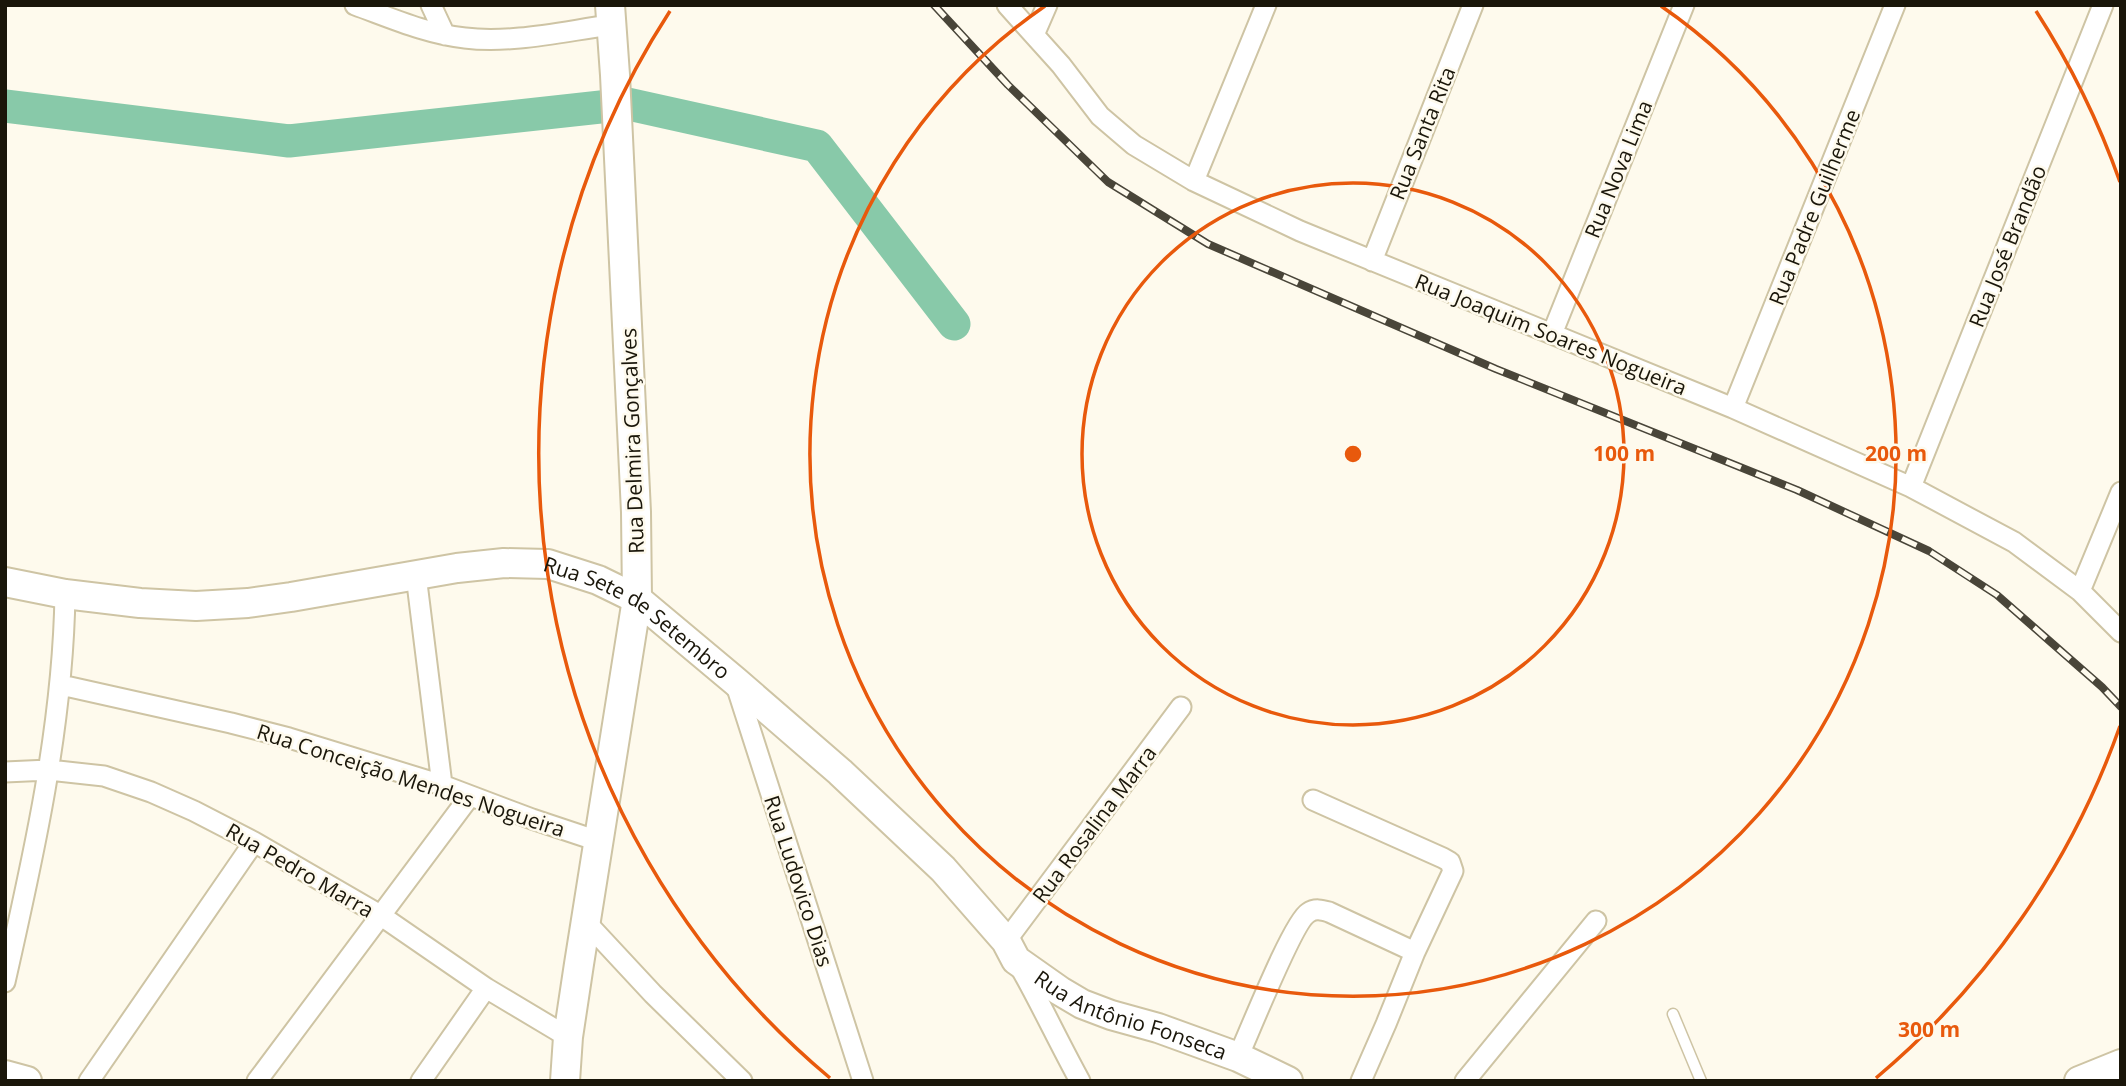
<svg xmlns="http://www.w3.org/2000/svg" width="2126" height="1086" viewBox="0 0 2126 1086" font-family="'Open Sans',sans-serif">
<style>
.lines{fill:none;stroke-linecap:round;stroke-linejoin:round}
.river{stroke:#88c9a9;stroke-width:33}
.lane-casing{stroke:#cec4a4;stroke-width:13}
.street-casing{stroke:#cec4a4;stroke-width:23}
.secondary-casing{stroke:#cec4a4;stroke-width:32}
.lane{stroke:#fff;stroke-width:10}
.street{stroke:#fff;stroke-width:19}
.secondary{stroke:#fff;stroke-width:28}
.rail-casing{stroke:#494539;stroke-width:8}
.rail{stroke:#fefaed;stroke-width:5;stroke-dasharray:16;stroke-linecap:butt}
.ring{fill:none;stroke:#e8590c;stroke-width:3.5}
.labels{text-anchor:middle;dominant-baseline:central;stroke-width:5;stroke-linejoin:round;paint-order:stroke}
.street-label{font-size:21px;fill:#1a160a;stroke:#fefaed}
.centre{fill:#e8590c;stroke:#fefaed;stroke-width:3.5}
.ring-label{font-size:21px;text-anchor:middle;font-weight:bold;fill:#e8590c;stroke:#fefaed;stroke-width:5;stroke-linejoin:round;paint-order:stroke}
</style>
<rect width="100%" height="100%" fill="#fefaed"/>
<g class="lines">
<path class="river" d="M5 106 289 141 628 104 817 146 954 324"/>
<defs>
<path id="lane" d="M1673 1014 1701 1081"/>
<path id="street" d="M355 5C391 18 427 34 465 38 511 44 565 31 611 25
M431 5 445 35
M1007 5 1061 65 1100 116 1134 145 1194 181 1300 231 1733 408 1911 487 2014 542 2080 591 2121 632
M1034 35 1047 5
M1194 181 1266 5
M1372 261 1473 5
M1552 334 1684 5
M1733 408 1895 5
M1911 487 2103 5
M416 575 442 785
M2080 591 2121 492
M735 682 863 1081
M61 685 231 723 289 738 442 785 532 819 598 841
M5 772 49 770 104 776 151 792 194 811 254 842 380 915 486 988 568 1037
M1313 800 1443 858 1450 862 1453 871 1415 952 1386 1024 1361 1081
M586 922 653 994 742 1081
M1006 941 1181 707
M1020 967C1041 1004 1059 1043 1080 1081
M5 982C34 854 63 725 65 594
M1238 1057C1249 1033 1293 922 1308 913 1315 908 1322 910 1329 912L1415 952
M89 1081 254 842
M257 1081 470 796
M421 1081 486 988
M1465 1081 1596 921"/>
<g id="secondary">
<path id="s1" d="M5 582 65 594 140 603 196 606 248 603 291 597 457 568 504 563 548 564 598 580 637 599 735 681 840 772 943 869 1006 941 1016 960 1060 991 1082 1004 1111 1015 1158 1028 1238 1057 1288 1081"/>
<path d="M5 1075 27 1081"/>
<path d="M565 1081 568 1037 579 964 637 599 636 512 615 75 610 5"/>
<path d="M2079 1081 2121 1064"/>
</g>
</defs>
<use href="#lane" class="lane-casing"/>
<use href="#street" class="street-casing"/>
<use href="#secondary" class="secondary-casing"/>
<use href="#lane" class="lane"/>
<use href="#street" class="street"/>
<use href="#secondary" class="secondary"/>
<defs>
<path id="rail" d="M934 5 1008 85 1108 182 1208 244 1496 369 1797 490 1929 551 1997 595 2102 687 2121 707"/>
</defs>
<use href="#rail" class="rail-casing"/>
<use href="#rail" class="rail"/>
</g>
<g class="ring">
<circle cx="1353" cy="454" r="271"/>
<path d="M1661 6A543 543 0 1 1 1045 6"/>
<path d="M2120 726A814 814 0 0 1 1876 1078M830 1078A814 814 0 0 1 670 11M2036 11A814 814 0 0 1 2120 182"/>
</g>
<g class="labels">
<g class="street-label">
<text transform="translate(1422 133) rotate(-68)">Rua Santa Rita</text>
<text transform="translate(1618 169) rotate(-68)">Rua Nova Lima</text>
<text transform="translate(1814 207) rotate(-68)">Rua Padre Guilherme</text>
<text transform="translate(2007 246) rotate(-68)">Rua José Brandão</text>
<text transform="translate(1551 334) rotate(22)">Rua Joaquim Soares Nogueira</text>
<text transform="translate(632 441) rotate(-92)">Rua Delmira Gonçalves</text>
<text stroke="none"><textPath href="#s1" startOffset="653">Rua Sete de Setembro</textPath></text>
<text transform="translate(411 780) rotate(18)">Rua Conceição Mendes Nogueira</text>
<text transform="translate(1094 824) rotate(-53)">Rua Rosalina Marra</text>
<text transform="translate(300 870) rotate(30)">Rua Pedro Marra</text>
<text transform="translate(799 881) rotate(72)">Rua Ludovico Dias</text>
<text stroke="none"><textPath href="#s1" startOffset="1298">Rua Antônio Fonseca</textPath></text>
</g>
</g>
<circle cx="1353" cy="454" r="10" class="centre"/>
<g class="ring-label">
<text x="1624" y="461">100 m</text>
<text x="1896" y="461">200 m</text>
<text x="1929" y="1037">300 m</text>
</g>
<rect width="2126" height="1086" fill="none" stroke="#1a160a" stroke-width="14"/>
</svg>
